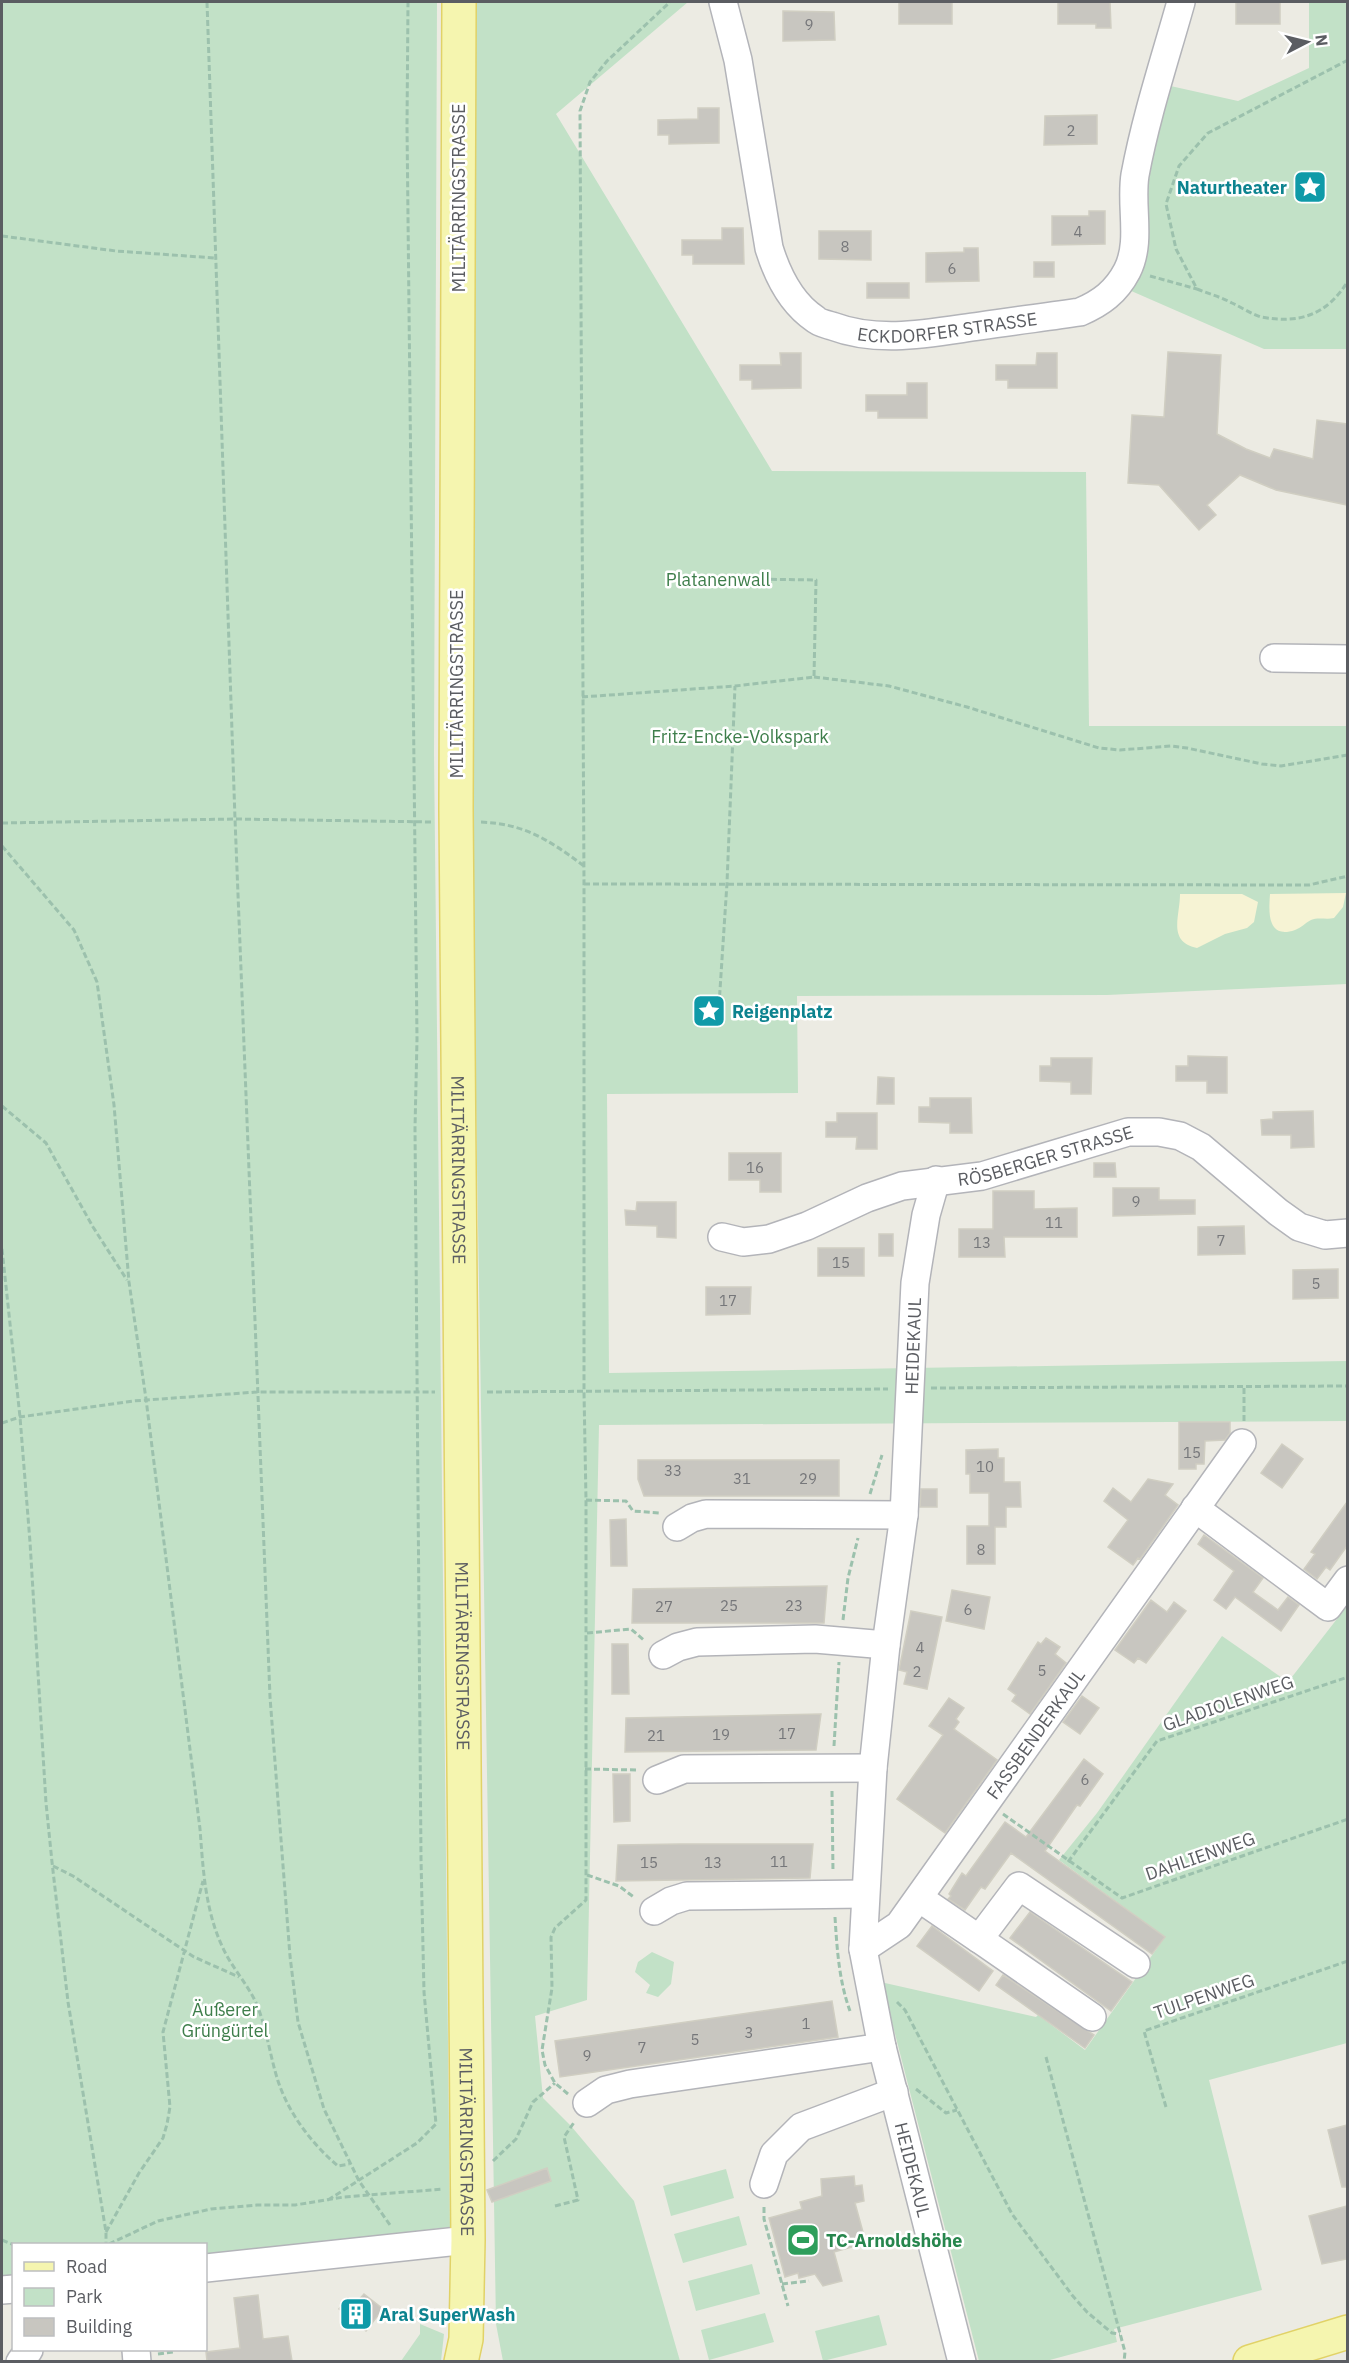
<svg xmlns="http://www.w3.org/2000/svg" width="1349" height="2363" viewBox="0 0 1349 2363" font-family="'IBM Plex Sans',sans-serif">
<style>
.green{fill:#c2e1c7}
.sand{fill:#f6f3d4}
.building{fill:#c8c6c0;stroke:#d0cec2;stroke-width:1.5}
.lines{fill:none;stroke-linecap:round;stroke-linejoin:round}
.minor-casing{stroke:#b3b4b9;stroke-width:30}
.major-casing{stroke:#e1d267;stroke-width:36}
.path{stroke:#9cc1ad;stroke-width:3;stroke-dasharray:6 3;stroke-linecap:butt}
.minor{stroke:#fff;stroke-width:27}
.major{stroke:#f5f5af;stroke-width:33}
.labels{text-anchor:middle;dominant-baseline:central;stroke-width:5;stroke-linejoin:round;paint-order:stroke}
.number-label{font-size:15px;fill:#76777a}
.culture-label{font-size:18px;font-weight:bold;fill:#0d838f;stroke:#fff;text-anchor:start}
.street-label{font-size:18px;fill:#5b5d62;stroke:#fff}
.park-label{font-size:18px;fill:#3e7e4b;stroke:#fff}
.leisure-label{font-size:18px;font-weight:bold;fill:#27864d;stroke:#fff;text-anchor:start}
</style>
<rect width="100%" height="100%" fill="#ecebe3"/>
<path class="green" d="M2 2H437L434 754 450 2227 206 2256V2244H14L13 2287 2 2302Z
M472 2H688L556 114 772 471 1086 472 1089 726H1347V984L1107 995 797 996 798 1093 607 1094 609 1373 1347 1361V1421L599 1425 587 2000 535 2016 543 2098 571 2126 634 2201 680 2361H503L496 2324 473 917Z
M1309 2H1347V349H1264L1129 290 1166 85 1238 101 1309 68Z
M1347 1606V2043L1209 2080 1262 2290 1114 2329 1117 2342 1046 2361H979L883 1987 885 1983 1036 2017 1038 2015 1085 2050 1165 1937 1059 1860 1097 1813 1222 1636 1288 1682Z
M652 1952 674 1962 671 1984 658 1997 646 1993 650 1985 635 1972 638 1962Z
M726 2169 734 2198 671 2216 663 2186Z
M739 2216 747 2245 683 2263 674 2234Z
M752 2264 760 2294 696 2311 688 2281Z
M765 2313 774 2342 709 2360 701 2330Z
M879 2315 887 2345 823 2361 815 2331Z
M420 2324 444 2334 441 2361H401L420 2334Z"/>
<path class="sand" d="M1346 893 1343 907 1334 918C1327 920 1318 917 1311 920 1305 923 1301 928 1295 930 1266 940 1269 910 1270 894Z
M1180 894H1242L1258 902 1254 922 1247 928 1225 934 1197 948C1167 941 1180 917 1180 894Z"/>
<path class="building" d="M899 2H952V24H899Z
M1058 2H1110L1111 28H1096V24H1058Z
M1236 2H1280V24H1236Z
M783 11 834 12 835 40 783 41Z
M698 108H719V143L669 144V135H658V120L698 119Z
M1097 115V144L1044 145 1045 116Z
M1089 211H1105V244L1052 245V216H1089Z
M722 228H743L744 264H693V255H682V240H722Z
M819 231H871V260L819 259Z
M964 248H978L979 281 926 282V253L964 252Z
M1034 262H1054V277H1034Z
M867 283H909V298H867Z
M1168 352 1221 355 1217 434 1246 449 1270 458 1274 449 1313 459 1317 420 1347 424V505L1276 490 1240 475 1207 505 1216 515 1199 530 1159 485 1128 483 1132 415 1164 417Z
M780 353H801V388L752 389V380H740V365H781Z
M1037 353H1057V388H1008V380H996V365H1036Z
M907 383H927V418H878V411H866V395H907Z
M1188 1056 1227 1057V1093H1207V1081H1176V1066H1188Z
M1051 1058H1092L1091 1094H1071V1082L1040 1081V1066H1051Z
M878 1077 894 1078V1104H877Z
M930 1098H971L972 1133H950V1123L919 1122V1107H930Z
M1313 1111 1314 1147 1291 1148V1135H1262L1261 1120 1273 1119V1112Z
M837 1113H877V1149H856L857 1137H826V1122H837Z
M729 1153H781V1192H760V1180H729Z
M1094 1163H1115L1116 1177H1094Z
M1113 1188H1159V1200H1195V1214L1113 1216Z
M993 1191H1034V1209L1077 1208V1237H1004L1005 1257H959V1229H993Z
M637 1202H676V1238L657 1237V1226L626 1225 625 1210 636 1211Z
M1244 1226 1245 1254 1198 1255V1227Z
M879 1234H893V1256H879Z
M818 1248H864V1276H818Z
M1338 1269V1298L1293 1299V1270Z
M706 1287H751L750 1314 706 1315Z
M1179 1422H1230V1433L1225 1440 1205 1441 1204 1464H1196V1469H1179Z
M1282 1444 1303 1459 1282 1488 1261 1473Z
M998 1449V1458H1004V1482H1020L1021 1507H1006V1527H995V1564H967V1526H989V1493H970V1474H966V1450Z
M638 1460H839V1496H644L638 1479Z
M1148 1479 1173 1484 1165 1495 1178 1505 1140 1559 1138 1558 1133 1565 1108 1547 1128 1520 1104 1501 1113 1488 1131 1502Z
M921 1489H937V1507H920Z
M1347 1502V1546L1330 1570 1326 1567 1317 1579 1304 1569 1315 1554 1311 1552Z
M626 1519 627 1566H611L610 1520Z
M1204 1535 1263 1578 1253 1592 1278 1610 1288 1597 1299 1605 1281 1631 1235 1597 1226 1609 1214 1600 1234 1571 1198 1544Z
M827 1586 824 1623H632L633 1589Z
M952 1590 990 1597 984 1629 946 1621Z
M1151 1600 1167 1612 1174 1602 1186 1611 1146 1663 1138 1658 1134 1663 1115 1650Z
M911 1611 942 1617 927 1689 904 1684 907 1672 899 1670Z
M1046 1638 1060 1647 1055 1654 1066 1663 1030 1714 1012 1701 1016 1695 1008 1689 1038 1642 1041 1644Z
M612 1644H628L629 1694H612Z
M1082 1696 1099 1708 1080 1734 1063 1722Z
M949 1698 964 1708 956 1719 959 1722 954 1729 997 1760 945 1833 897 1799 943 1735 929 1726Z
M821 1714 816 1750 625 1752 626 1718Z
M1084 1759 1103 1774 1080 1806 1077 1805 1045 1851 1165 1937 1152 1954 1011 1853 985 1889 981 1887 965 1910 948 1899 951 1896 949 1894 962 1873 966 1876 1005 1822 1026 1837Z
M613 1774H630V1821L614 1822Z
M680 1844H813L810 1878 616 1881 618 1845Z
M1030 1912 1132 1982 1111 2011 1010 1938Z
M932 1926 993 1971 979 1991 917 1946Z
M1003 1975 1094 2035 1085 2048 996 1985Z
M832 2001 838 2037 560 2077 555 2041Z
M1347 2125V2187H1342L1328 2130Z
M547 2168 551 2181 492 2202 487 2190Z
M854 2176 855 2186 862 2185 864 2201 855 2203 866 2243 834 2252 842 2281 823 2286 815 2274 799 2278 798 2273 785 2277 769 2218 802 2209 800 2202 822 2196 821 2179Z
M1347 2206V2259L1322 2264 1309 2216Z
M364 2294 383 2309 366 2331 339 2309 348 2298 355 2304Z
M258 2295 263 2339 288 2336 292 2361H207L206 2352 240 2348 234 2298Z"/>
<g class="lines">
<defs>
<g id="minor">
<path id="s1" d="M723 2 738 60 769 248C777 274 791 303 815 319 819 323 826 324 832 326 880 344 930 333 980 326 1013 321 1046 317 1080 312 1101 303 1116 292 1127 271 1142 242 1130 206 1135 175 1146 116 1165 59 1181 2"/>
<path d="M1274 658 1348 659"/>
<path id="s2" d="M936 1180 926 1215 915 1283 904 1515 886 1645 873 1768 863 1949 882 2047 962 2362"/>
<path id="s3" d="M722 1237 743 1242 769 1239 807 1226 867 1198 902 1186 982 1176 1128 1132H1159L1180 1136 1201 1147 1278 1212 1299 1227 1325 1235 1348 1233"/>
<path d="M1195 1508 1328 1607 1348 1580"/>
<path d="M677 1527 692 1518 706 1514 904 1515"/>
<path d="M663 1655 678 1647 697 1642 815 1639 886 1645"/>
<path d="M657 1780 684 1769 873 1768"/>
<path d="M919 1898 979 1939 1019 1886 1136 1964"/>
<path d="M654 1911 671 1901 687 1896 865 1894"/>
<path d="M979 1939 1092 2017"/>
<path id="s4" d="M863 1949 899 1925 1242 1443"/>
<path d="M587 2103 606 2090 630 2084 882 2047"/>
<path d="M764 2184 774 2154 801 2127 894 2092"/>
<path d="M206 2268 468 2240"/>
<path d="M2 2290 14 2289"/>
<path d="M136 2350 137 2362"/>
<path d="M20 2362 29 2350"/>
</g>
<g id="major">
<path id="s5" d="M459 2 456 809 468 2240 466 2339 461 2362"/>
<path d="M1250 2362 1348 2332"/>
</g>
</defs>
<use href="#minor" class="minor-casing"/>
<use href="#major" class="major-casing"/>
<path class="path" d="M207 2 235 819 270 1697 290 1956 298 2022 324 2109 359 2181 390 2225
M1348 60 1208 133 1179 166 1166 204 1176 249 1197 289C1209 294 1221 297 1232 303 1241 307 1251 314 1261 317 1300 324 1327 315 1348 281
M2 236 116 251 215 258
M1150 276 1197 289
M814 677 889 686 967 707 1099 748 1120 750 1171 746 1187 748 1262 764 1281 766 1348 755
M582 697 735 686 814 677 816 580 750 579
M481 822C525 824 549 840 584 866
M2 823 235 819 432 822
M2 846 74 930 97 982 114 1105 129 1282 146 1399 200 1829C203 1868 205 1909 222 1946 231 1967 248 1984 257 2005 267 2030 270 2056 278 2081 289 2114 312 2144 338 2166L349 2164
M584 884 1309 885 1348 876
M719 1005 727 883 735 686
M2 1106 46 1143 93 1227 127 1280
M2 1249 20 1417 30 1542 46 1803 52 1862 68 2002 106 2232V2244
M931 1388 1348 1386
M1244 1388V1422
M487 1392 888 1389
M2 1423 20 1417 133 1401 257 1392H435
M870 1494 882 1455
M586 1500 626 1501 633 1511 659 1513
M843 1620 848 1578 858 1538
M587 1633 631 1629 645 1641
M834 1746 839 1662
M585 1769 637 1770
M832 1791 833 1872
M1003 1814 1122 1898 1348 1819
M1068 1862 1157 1741 1348 1677
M53 1866 73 1876 194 1957 239 1977
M587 1875 619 1886 635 1898
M835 1917C837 1949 839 1981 850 2011
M897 2002 905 2010 1012 2214 1072 2295 1087 2312 1112 2333 1120 2334
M1046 2057 1125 2352 1124 2362
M916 2089 946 2113 957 2110
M568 2094 555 2083 545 2065 542 2050 552 1988 551 1937 555 1928 586 1900V1500L584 1392V884L580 111 590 82 607 61 670 2
M1166 2107 1144 2031 1348 1961
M493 2161 516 2139 533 2102 555 2083
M328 2200 417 2143 436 2124 424 1992 421 1859 415 1128 417 1039 407 126 408 2
M555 2206 578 2200 564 2137 575 2121
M764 2207V2219L788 2306
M106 2232 139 2173 163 2138 167 2124 170 2107 163 2032 203 1881
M2 2240 14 2245
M109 2244 158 2221 211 2209 257 2205H295L344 2197 443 2189
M782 2284 809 2281
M158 2354 173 2352"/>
<use href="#minor" class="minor"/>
<use href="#major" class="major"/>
</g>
<defs>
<symbol id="sight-square" viewBox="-11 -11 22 22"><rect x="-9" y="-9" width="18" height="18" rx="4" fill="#0f9aa8" stroke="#fff"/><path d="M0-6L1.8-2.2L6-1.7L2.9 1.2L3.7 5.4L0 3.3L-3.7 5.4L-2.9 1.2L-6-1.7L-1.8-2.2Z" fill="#fff"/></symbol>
<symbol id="stadium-square" viewBox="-11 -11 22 22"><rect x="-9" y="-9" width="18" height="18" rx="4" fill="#2e9e5b" stroke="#fff"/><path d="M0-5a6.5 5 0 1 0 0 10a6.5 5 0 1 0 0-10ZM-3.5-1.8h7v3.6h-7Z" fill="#fff"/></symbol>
<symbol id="building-square" viewBox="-11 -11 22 22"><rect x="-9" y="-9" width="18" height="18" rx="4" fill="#0f9aa8" stroke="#fff"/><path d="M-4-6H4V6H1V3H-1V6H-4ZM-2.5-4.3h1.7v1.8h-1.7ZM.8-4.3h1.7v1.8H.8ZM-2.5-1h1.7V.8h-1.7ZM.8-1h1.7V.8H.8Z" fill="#fff"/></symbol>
</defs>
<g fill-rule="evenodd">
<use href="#sight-square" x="1291" y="168" width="38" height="38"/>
<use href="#sight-square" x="690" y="992" width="38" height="38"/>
<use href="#stadium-square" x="784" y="2221" width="38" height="38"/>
<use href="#building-square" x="337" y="2295" width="38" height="38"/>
</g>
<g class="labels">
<g class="number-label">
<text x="809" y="24">9</text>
<text x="1071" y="130">2</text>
<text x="1078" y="231">4</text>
<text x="845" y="246">8</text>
<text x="952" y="268">6</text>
<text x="755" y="1167">16</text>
<text x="1136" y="1201">9</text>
<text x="1054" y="1222">11</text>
<text x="1221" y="1240">7</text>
<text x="982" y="1242">13</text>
<text x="841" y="1262">15</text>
<text x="1316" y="1283">5</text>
<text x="728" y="1300">17</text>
<text x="1192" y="1452">15</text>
<text x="985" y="1466">10</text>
<text x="673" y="1470">33</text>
<text x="742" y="1478">31</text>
<text x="808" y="1478">29</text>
<text x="981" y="1549">8</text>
<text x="729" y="1605">25</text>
<text x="794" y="1605">23</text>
<text x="664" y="1606">27</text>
<text x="968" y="1609">6</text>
<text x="920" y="1647">4</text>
<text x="1042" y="1670">5</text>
<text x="917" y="1671">2</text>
<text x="787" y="1733">17</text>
<text x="721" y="1734">19</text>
<text x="656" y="1735">21</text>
<text x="1085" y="1779">6</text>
<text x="779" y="1861">11</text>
<text x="649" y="1862">15</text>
<text x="713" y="1862">13</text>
<text x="806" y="2023">1</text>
<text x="749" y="2032">3</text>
<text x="695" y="2039">5</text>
<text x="642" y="2047">7</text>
<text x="587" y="2055">9</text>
</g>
<g class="culture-label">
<text x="1287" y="187" text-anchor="end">Naturtheater</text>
<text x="732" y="1011">Reigenplatz</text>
<text x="379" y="2314">Aral SuperWash</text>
</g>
<g class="street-label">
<text transform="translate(458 198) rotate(-90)">MILITÄRRINGSTRASSE</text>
<text stroke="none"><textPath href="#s1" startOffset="472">ECKDORFER STRASSE</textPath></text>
<text transform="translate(456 684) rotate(-90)">MILITÄRRINGSTRASSE</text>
<text stroke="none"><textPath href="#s3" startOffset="338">RÖSBERGER STRASSE</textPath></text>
<text stroke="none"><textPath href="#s5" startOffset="1168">MILITÄRRINGSTRASSE</textPath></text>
<text transform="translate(913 1346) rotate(-88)">HEIDEKAUL</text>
<text stroke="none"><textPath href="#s5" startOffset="1654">MILITÄRRINGSTRASSE</textPath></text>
<text transform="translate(1228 1703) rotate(-19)">GLADIOLENWEG</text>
<text stroke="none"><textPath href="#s4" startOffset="278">FASSBENDERKAUL</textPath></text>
<text transform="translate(1200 1856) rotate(-19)">DAHLIENWEG</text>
<text transform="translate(1204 1996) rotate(-19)">TULPENWEG</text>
<text stroke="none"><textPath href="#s5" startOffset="2140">MILITÄRRINGSTRASSE</textPath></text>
<text stroke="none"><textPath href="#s2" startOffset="1000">HEIDEKAUL</textPath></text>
</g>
<g class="park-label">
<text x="718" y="579">Platanenwall</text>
<text x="740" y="736">Fritz-Encke-Volkspark</text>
<text x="225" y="2009">Äußerer<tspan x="225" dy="21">Grüngürtel</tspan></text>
</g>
<g class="leisure-label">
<text x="826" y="2240">TC-Arnoldshöhe</text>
</g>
</g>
<rect width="1349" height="2363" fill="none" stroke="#5b5d62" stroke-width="6"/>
<rect x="12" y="2243" width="195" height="108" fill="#ffffff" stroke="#bdbec0" stroke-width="1.5"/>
<rect x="24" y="2262" width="30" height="9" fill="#f5f5af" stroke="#bdbec0" stroke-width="1.5"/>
<text x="66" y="2273" font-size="18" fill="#5b5d62">Road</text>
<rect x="24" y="2288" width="30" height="18" fill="#c2e1c7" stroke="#bdbec0" stroke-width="1.5"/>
<text x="66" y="2303" font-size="18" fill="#5b5d62">Park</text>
<rect x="24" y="2318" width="30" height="18" fill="#c8c6c0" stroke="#bdbec0" stroke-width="1.5"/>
<text x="66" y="2333" font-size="18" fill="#5b5d62">Building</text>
<g transform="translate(1307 42) rotate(83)" stroke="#ffffff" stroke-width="4.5" paint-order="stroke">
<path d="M0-4.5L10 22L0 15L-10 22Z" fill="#5b5d62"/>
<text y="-9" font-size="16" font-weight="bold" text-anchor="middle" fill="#5b5d62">N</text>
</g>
</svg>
